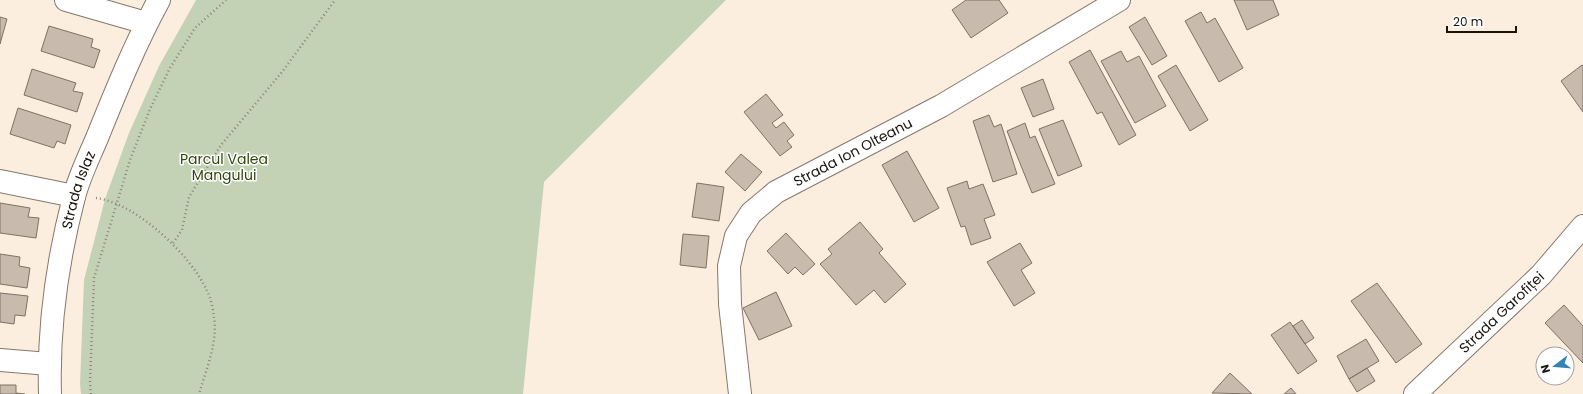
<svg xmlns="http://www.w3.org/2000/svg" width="1583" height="394" viewBox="0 0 1583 394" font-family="Poppins,sans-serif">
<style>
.green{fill:#c3d2b4}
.building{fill:#c8baad;stroke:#7e7165}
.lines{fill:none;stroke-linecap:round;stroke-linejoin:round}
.minor-casing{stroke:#85786b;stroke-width:24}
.path{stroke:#8d8379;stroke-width:2.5;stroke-dasharray:1 3;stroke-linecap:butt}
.minor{stroke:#fff;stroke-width:22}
.labels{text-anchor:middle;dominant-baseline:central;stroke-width:3;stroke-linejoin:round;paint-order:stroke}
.street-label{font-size:14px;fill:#19140f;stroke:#fff}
.park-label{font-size:14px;fill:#31470c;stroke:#fff}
</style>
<rect width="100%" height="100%" fill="#fceedf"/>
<path class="green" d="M196 0H726L544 182 523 394H81L80 384 84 280 105 199 129 133 159 66Z"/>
<path class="building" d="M966 0H999L1008 13 971 38 952 10Z
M1234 0H1273L1279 15 1247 30Z
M1201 12 1207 23 1215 18 1243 68 1219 82 1185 21Z
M0 17 7 19 0 44Z
M1145 17 1167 56 1152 65 1129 27Z
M49 26 93 39 91 47 100 50 94 68 41 51Z
M1090 50 1136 135 1119 145 1102 112 1097 114 1069 62Z
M1121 51 1127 62 1139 56 1166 106 1135 123 1101 61Z
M1176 65 1208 120 1190 131 1158 76Z
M1582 65 1583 66V112L1561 81Z
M32 69 76 83 73 91 83 93 77 112 24 95Z
M1043 79 1054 109 1033 117 1021 88Z
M766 94 783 115 772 123 776 128 784 122 794 135 787 141 792 147 780 156 744 112Z
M18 108 71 125 65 144 57 141 54 148 10 134Z
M989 115 994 127 1001 124 1017 174 993 182 973 121Z
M1063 120 1082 166 1058 176 1039 129Z
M1025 123 1030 138 1035 136 1055 184 1032 193 1007 131Z
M907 151 939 208 914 222 882 165Z
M741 154 762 172 745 191 725 172Z
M967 181 969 189 983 184 995 215 984 219 991 238 971 245 965 226 961 227 947 188Z
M697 183 724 187 719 221 692 217Z
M0 203 30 208 28 217 39 218 36 238 0 233Z
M860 222 883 249 879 253 906 284 885 303 874 290 856 305 820 264 832 254 828 249Z
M786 233 815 264 803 275 795 267 788 274 767 251Z
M683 234 709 236 706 268 680 265Z
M1020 243 1032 263 1021 270 1035 293 1014 306 987 262Z
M0 254 20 257 19 266 30 268 27 288 0 284Z
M1377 283 1422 344 1396 363 1351 301Z
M776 292 792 326 759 340 743 308Z
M0 293 28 296 25 316 15 315 14 324 0 322Z
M1564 305 1583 326V363L1545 323Z
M1302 320 1314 338 1305 344 1293 326Z
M1290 322 1317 361 1298 374 1271 335Z
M1366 339 1379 361 1349 379 1337 356Z
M1367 368 1375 381 1357 392 1349 379Z
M1230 373 1252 394 1212 393Z
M0 385H16V393L25 394H0Z
M1291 388 1296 394H1284Z"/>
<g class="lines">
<defs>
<g id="minor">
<path d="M66 0 146 23"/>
<path d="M0 181 74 196"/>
<path d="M0 360 49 364"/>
<path id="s1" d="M50 394C48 327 57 262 74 197 79 177 89 157 97 138 116 91 135 44 159 0"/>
<path id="s2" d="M740 394 730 304 729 266 736 236 751 213 776 192 941 106 1119 0"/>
<path id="s3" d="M1415 394 1541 275 1583 226"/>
</g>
</defs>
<use href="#minor" class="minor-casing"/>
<path class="path" d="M96 198C136 203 191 255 207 291 211 298 213 309 214 317 218 342 206 370 199 394
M173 243 182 230 189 197 221 145 282 72 335 0
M91 394 90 383 94 278 130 160 150 109 170 68 195 28 226 0"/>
<use href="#minor" class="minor"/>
</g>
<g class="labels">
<g class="street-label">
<text stroke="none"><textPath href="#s2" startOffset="306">Strada Ion Olteanu</textPath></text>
<text stroke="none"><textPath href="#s1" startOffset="207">Strada Islaz</textPath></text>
<text stroke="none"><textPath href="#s3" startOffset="119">Strada Garofiței</textPath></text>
</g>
<g class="park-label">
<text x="224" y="159">Parcul Valea<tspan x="224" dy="16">Mangului</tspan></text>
</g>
</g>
<g transform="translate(1555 366) rotate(254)"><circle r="19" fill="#ffffff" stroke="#a3a19f"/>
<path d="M0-3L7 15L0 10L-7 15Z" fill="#3483b5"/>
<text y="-6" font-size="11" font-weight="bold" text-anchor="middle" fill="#19140f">N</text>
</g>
<path d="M1447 26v6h69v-6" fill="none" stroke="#19140f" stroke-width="2"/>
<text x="1453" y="26" font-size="12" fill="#19140f" stroke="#ffffff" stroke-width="3" paint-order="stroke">20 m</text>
</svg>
